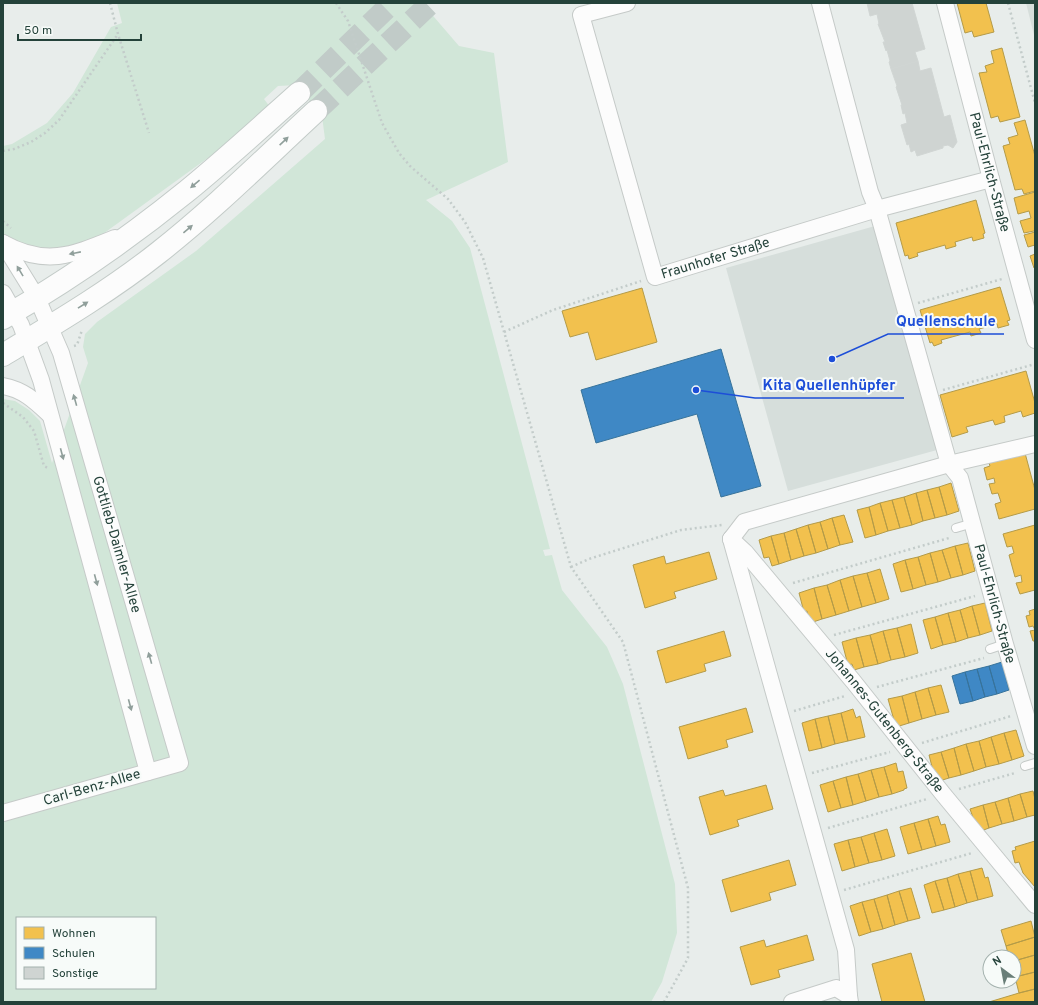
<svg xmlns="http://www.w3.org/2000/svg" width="1038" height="1005" viewBox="0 0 1038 1005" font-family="Overpass,sans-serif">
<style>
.built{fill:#d6dedb}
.green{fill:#d1e6d8;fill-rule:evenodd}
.homes{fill:#f2c14e;stroke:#b49b48}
.schools{fill:#3f88c5;stroke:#37739b}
.building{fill:#cfd4d2;stroke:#d1d6d4}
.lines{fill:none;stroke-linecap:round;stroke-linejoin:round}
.secondary-tunnel{stroke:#c1cbc8;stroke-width:22;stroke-dasharray:22 11;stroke-linecap:butt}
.lane-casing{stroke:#c5cac8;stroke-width:10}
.street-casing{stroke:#c5cac8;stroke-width:18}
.secondary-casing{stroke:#c3cbc8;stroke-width:24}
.path{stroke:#c3ccca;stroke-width:2.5;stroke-dasharray:2 3;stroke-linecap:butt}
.lane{stroke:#fcfcfc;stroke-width:8}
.street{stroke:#fcfcfc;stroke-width:16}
.secondary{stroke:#fcfcfc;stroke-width:22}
.oneway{fill:#909f9b}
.labels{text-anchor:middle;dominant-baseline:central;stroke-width:4;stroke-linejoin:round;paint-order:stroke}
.street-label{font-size:14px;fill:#24423a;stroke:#f7fbf9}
.leader{fill:none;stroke:#1d4ed8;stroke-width:1.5}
.callout-dot{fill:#1d4ed8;stroke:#f7fbf9;stroke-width:1.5}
.callout-label{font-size:15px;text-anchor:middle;font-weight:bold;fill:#1d4ed8;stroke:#f7fbf9;stroke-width:4;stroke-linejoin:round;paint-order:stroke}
</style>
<rect width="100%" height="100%" fill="#e8edeb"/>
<path class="built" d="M1026 3H1035V39Z
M875 226 937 450 788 491 726 268Z"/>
<path class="green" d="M117 3H422L459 46 494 53 508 162 426 200 452 221 470 248 550 549 543 550 545 556 552 555 562 590 607 647 623 684 675 884 677 933 662 982 651 1002H3V399L15 401 29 410 40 421 52 463 88 363 83 347 85 334 97 322 196 251 325 139 322 116 297 85 278 86 264 99 270 107 216 152 96 239 65 252 35 248 13 240 3 233V146L12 144 47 123 73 93 111 27 122 23ZM17 918H155V988H17Z"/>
<path class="homes" d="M957 3H986L994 32 974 37 972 31 965 33Z
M1002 48 1020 117 1000 122 998 116 991 118 979 73 987 72 985 66 994 63 991 51Z
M1025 120 1035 156V191L1024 194 1022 189 1015 190 1003 146 1010 144 1008 138 1018 135 1014 123Z
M1035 192V245L1028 247 1024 235 1035 232 1034 231 1024 233 1020 221 1031 218 1029 211 1018 214 1014 198Z
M976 200 985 233 983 234 984 238 973 241 972 237 955 242 956 246 946 249 945 245 917 253 918 256 909 259 908 255 905 256 896 223Z
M1035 254V268H1034L1030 256Z
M1000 287 1010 320 1007 321 1009 325 998 328 997 324 979 329 981 333 971 336 970 332 941 340 942 343 934 346 932 342 930 343 920 310Z
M642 288 657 342 596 360 588 332 570 337 562 311Z
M1026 371 1035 403V413L1023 417 1021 411 1004 416 1005 422 995 425 993 420 966 427 968 432 952 437 940 395Z
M1025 453 1035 490V509L999 519 995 504 1001 502 998 493 992 494 989 484 995 483 994 478 987 480 984 468 990 466 989 463Z
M951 483 959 511 947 515 939 487Z
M939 487 947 515 935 518 927 490Z
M927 490 935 518 923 521 916 493Z
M916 493 923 521 912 525 904 497Z
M904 497 912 525 900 528 892 500Z
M892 500 900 528 888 531 880 503Z
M880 503 888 531 876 535 869 507Z
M869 507 876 535 865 538 857 510Z
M844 515 853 542 840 545 832 518Z
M832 518 840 545 828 549 820 522Z
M820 522 828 549 816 553 808 525Z
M808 525 816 553 804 556 796 529Z
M1035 525V590L1020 594 1016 583 1022 582 1021 575 1015 577 1009 555 1014 553 1012 546 1007 547 1003 534Z
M796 529 804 556 791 560 784 533Z
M784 533 791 560 779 564 771 536Z
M771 536 779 564 772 566 769 557 764 558 759 540Z
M968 543 975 571 963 575 955 546Z
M955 546 963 575 951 578 942 550Z
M942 550 951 578 938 582 930 553Z
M709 552 717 579 674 592 676 598 645 608 633 565 664 556 666 564Z
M930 553 938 582 926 585 918 557Z
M918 557 926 585 913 589 905 560Z
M905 560 913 589 901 592 893 564Z
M880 569 889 599 876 603 867 573Z
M867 573 876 603 862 607 853 576Z
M853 576 862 607 849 611 840 580Z
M840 580 849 611 836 615 827 585Z
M827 585 836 615 822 619 814 588Z
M814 588 822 619 810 623 807 611 804 612 799 593Z
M985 603 992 631 980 635 972 606Z
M972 606 980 635 968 638 960 610Z
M1035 609V641H1033L1030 631 1035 630 1033 626 1029 627 1026 616 1030 615 1029 611Z
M960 610 968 638 956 642 948 613Z
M948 613 956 642 943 645 935 617Z
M935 617 943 645 931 649 923 620Z
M911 624 918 653 905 657 897 628Z
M897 628 905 657 891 660 883 631Z
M724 631 731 656 704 664 706 671 666 683 657 651Z
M883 631 891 660 878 664 870 635Z
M870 635 878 664 864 667 856 638Z
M856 638 864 667 854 670 852 664 848 665 842 642Z
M941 685 949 712 936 715 928 688Z
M928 688 936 715 922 719 915 692Z
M915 692 922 719 909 723 902 696Z
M902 696 909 723 896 727 888 699Z
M746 708 753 732 726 740 728 747 688 759 679 727Z
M853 709 856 718 860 716 865 737 848 741 841 713Z
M841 713 848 741 835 744 828 716Z
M828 716 835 744 822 748 815 719Z
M815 719 822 748 809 751 802 723Z
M1016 730 1024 756 1012 760 1004 733Z
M1004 733 1012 760 999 764 991 737Z
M991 737 999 764 986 767 979 741Z
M979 741 986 767 974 771 966 744Z
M966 744 974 771 961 775 954 748Z
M954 748 961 775 949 778 941 752Z
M941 752 949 778 936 782 929 755Z
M896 763 898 772 903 771 907 788 904 789V790L892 794 884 767Z
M884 767 892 794 879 797 871 770Z
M871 770 879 797 866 801 858 774Z
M858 774 866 801 853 805 846 777Z
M846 777 853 805 841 808 833 781Z
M833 781 841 808 828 812 820 785Z
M766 785 773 809 737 820 739 826 710 835 699 797 723 790 725 796Z
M1033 791 1035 799V815L1027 817 1020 794Z
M1020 794 1027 817 1014 821 1008 798Z
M1008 798 1014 821 1002 824 995 802Z
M995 802 1002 824 989 828 983 805Z
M983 805 989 828 981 831 979 825 976 826 970 809Z
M938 816 941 825 945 824 950 842 936 846 928 819Z
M928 819 936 846 922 850 914 823Z
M914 823 922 850 908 854 900 827Z
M887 829 895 856 882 860 874 833Z
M874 833 882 860 869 863 861 837Z
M861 837 869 863 855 867 848 840Z
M848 840 855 867 842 871 834 844Z
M1035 841V887L1023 873 1019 862 1015 863 1012 851 1016 850 1015 847Z
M789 860 796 885 769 893 771 900 731 912 722 880Z
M982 868 985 878 988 877 993 896 978 900 970 871Z
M970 871 978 900 967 903 958 874Z
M958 874 967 903 955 907 947 878Z
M947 878 955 907 944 910 935 881Z
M935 881 944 910 932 913 924 885Z
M911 888 920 918 908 921 899 891Z
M899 891 908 921 895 925 887 895Z
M887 895 895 925 883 929 874 899Z
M874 899 883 929 871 932 862 902Z
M862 902 871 932 859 936 850 906Z
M1031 921 1035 937 1006 946 1001 930Z
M807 935 814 960 778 970 780 977 751 985 740 947 764 940 766 947Z
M1035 937V955L1014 961V957H1009L1006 946Z
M911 953 925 1002H882L872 964Z
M1035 955V972L1015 977 1014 961Z
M1035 972V989L1019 993 1015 977Z
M1035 989V1002H989L1019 993Z"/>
<path class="schools" d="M721 349 761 486 721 497 697 414 596 443 581 390Z
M1002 662 1009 690 997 694 989 666Z
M989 666 997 694 985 697 977 669Z
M977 669 985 697 973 701 965 672Z
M965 672 973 701 960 704 952 676Z"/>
<path class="building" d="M867 3H912L925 49 915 52 918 61 891 69 889 62 890 61 887 50 886 51 883 42H885L878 24H879L877 14 870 16Z
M918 61 920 71 931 68 944 117 950 115 957 142 953 148 948 145 943 146V148L917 156 915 150 911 152 909 144 907 145 901 125 907 123 905 113 903 114 901 105H902L896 87 897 86 891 69Z"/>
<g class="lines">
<path class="secondary-tunnel" d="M299 93 392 3
M316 111 431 3"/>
<defs>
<path id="lane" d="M956 528 973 523
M990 649 1005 644
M1025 766 1035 763"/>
<g id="street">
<path id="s1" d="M627 3 581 15 655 277 877 209 991 179"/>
<path id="s2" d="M820 3 870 192 877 209 949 464 960 478 1005 644 1035 746"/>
<path id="s3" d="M945 3 991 179 1035 340"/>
<path id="s4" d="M3 243 37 298 61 353 180 763 3 813"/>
<path d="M3 243C46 267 73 255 115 238"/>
<path d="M3 293 21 325 41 380 148 772"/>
<path d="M3 386C24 390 35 401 50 415"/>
<path id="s5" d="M731 539 745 552 853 681 943 794 1035 905"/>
<path d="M731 539 846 950 849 996"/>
<path d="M731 539 744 522 949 464 1035 444"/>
<path d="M792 1002 836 988 849 996 850 1002"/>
</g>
<path id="secondary" d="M3 318C67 281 129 238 187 191 225 160 262 126 299 93
M3 355C56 323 110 291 158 253 214 209 264 159 316 111"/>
</defs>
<use href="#lane" class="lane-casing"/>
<use href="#street" class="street-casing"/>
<use href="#secondary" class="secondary-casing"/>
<path class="path" d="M110 3 118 34 149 133
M336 3 348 21 382 123 399 153 410 166 448 199 465 222 483 258 571 567 623 642 688 888V958L664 1002
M1008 3 1035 103
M3 151 14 149 31 142 45 133 59 120 118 34
M3 221 11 228
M918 303 1002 279
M504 332 553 310 641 281
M74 346 77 345 82 330
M943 390 1035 364
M3 403 23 417 34 431 44 466 48 468
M571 567 589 559 681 530 722 525
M793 583 949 538
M834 635 975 596
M877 687 984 658
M794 711 845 696
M922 743 1011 716
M812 773 890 752
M959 789 1015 773
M828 828 927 799
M844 890 972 853"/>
<use href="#lane" class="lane"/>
<use href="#street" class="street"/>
<use href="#secondary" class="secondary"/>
</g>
<defs><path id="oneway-solid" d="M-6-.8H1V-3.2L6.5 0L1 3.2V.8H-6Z"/></defs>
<g class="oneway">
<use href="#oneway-solid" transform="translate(284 141) rotate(-43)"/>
<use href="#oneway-solid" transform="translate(195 184) rotate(140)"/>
<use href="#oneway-solid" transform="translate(188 229) rotate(-40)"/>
<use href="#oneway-solid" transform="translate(75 253) rotate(169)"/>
<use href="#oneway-solid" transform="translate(20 271) rotate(-121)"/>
<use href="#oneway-solid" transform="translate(83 305) rotate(-32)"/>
<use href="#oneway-solid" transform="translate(75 400) rotate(-106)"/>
<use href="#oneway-solid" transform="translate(62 454) rotate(75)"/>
<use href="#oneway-solid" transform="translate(96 580) rotate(75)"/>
<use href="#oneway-solid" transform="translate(150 658) rotate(-106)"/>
<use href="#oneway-solid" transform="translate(130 705) rotate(75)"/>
</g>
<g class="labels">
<g class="street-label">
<text stroke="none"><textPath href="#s3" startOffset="175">Paul-Ehrlich-Straße</textPath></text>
<text stroke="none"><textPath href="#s1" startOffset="383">Fraunhofer Straße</textPath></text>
<text stroke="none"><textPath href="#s4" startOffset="324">Gottlieb-Daimler-Allee</textPath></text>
<text stroke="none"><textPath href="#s2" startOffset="627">Paul-Ehrlich-Straße</textPath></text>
<text stroke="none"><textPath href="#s5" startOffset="238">Johannes-Gutenberg-Straße</textPath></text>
<text transform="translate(92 788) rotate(-16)">Carl-Benz-Allee</text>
</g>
</g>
<path class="leader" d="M832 359L888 334H1004M696 390L755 398H904"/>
<g class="callout-dot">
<circle cx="832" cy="359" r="4"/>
<circle cx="696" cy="390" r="4"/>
</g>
<g class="callout-label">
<text x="946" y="326">Quellenschule</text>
<text x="829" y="390">Kita Quellenhüpfer</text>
</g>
<rect width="1038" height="1005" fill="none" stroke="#24423a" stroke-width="8"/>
<rect x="16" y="917" width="140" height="72" fill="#f7fbf9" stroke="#a3b1ad"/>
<rect x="24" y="927" width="20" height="12" fill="#f2c14e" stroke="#a3b1ad"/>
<text x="52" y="937" font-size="12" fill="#24423a">Wohnen</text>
<rect x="24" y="947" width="20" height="12" fill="#3f88c5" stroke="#a3b1ad"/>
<text x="52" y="957" font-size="12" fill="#24423a">Schulen</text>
<rect x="24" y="967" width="20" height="12" fill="#cfd4d2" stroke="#a3b1ad"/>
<text x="52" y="977" font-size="12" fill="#24423a">Sonstige</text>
<g transform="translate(1002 969) rotate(328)"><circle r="19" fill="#f7fbf9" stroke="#a3b1ad"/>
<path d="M0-3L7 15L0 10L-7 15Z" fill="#697e78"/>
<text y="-6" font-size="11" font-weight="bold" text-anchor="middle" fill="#24423a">N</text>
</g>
<path d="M18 34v6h123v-6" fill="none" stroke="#24423a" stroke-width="2"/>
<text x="24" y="34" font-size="12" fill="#24423a" stroke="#f7fbf9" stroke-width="3" paint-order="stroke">50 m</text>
</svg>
